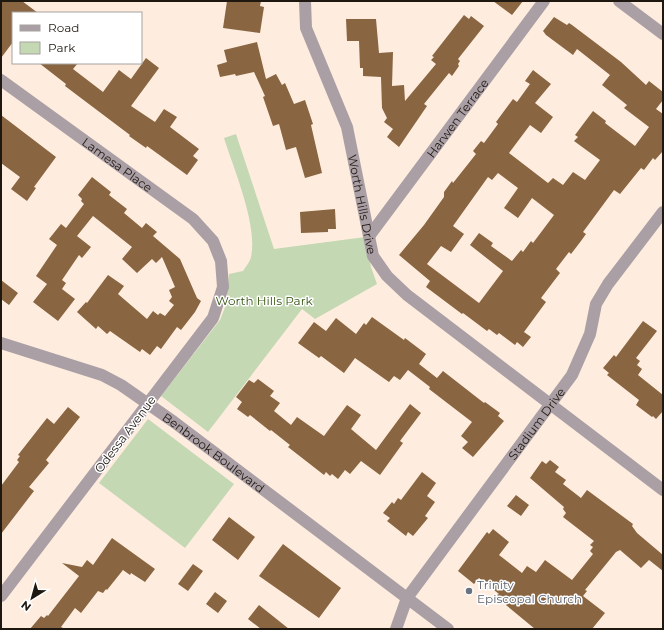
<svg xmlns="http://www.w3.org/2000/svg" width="664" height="630" viewBox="0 0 664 630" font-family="Montserrat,sans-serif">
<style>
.green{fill:#c4d8b3}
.building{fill:#896541;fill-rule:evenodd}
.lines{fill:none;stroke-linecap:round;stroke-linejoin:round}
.minor{stroke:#aa9fa5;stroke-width:12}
.worship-dot{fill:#6b7280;stroke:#fff;stroke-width:1.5}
.labels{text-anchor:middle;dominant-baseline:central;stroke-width:3;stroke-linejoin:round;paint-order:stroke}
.street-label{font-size:12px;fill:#1f1811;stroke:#fff}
.park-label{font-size:12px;fill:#34510f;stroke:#fff}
.worship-label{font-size:12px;fill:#5b616d;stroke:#fff;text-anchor:start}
</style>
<rect width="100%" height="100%" fill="#feedde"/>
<path class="green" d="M236 134 274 249 365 237 371 267 377 284 315 319 302 309 208 432 161 396 220 320 226 305 229 274 243 271C246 266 250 262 251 257 258 225 234 170 224 138Z
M148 419 234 484 185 548 99 483Z"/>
<path class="building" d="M1 1H22L38 13H13V42L1 58Z
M227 1H261L260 6 264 7 260 33 223 28Z
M493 1H523L512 15Z
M464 15 469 19 471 16 484 26 458 59 460 61 458 64 459 66 452 76 449 73 424 104 427 106 399 147 387 137 393 129 384 122 387 118 382 108 381 77 363 76V68H360L359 41H347L346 19H376L379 53 393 52 392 86 404 85 405 101 436 64 431 60 434 57 432 56Z
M554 17 567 25 569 23 572 25 621 62 646 85 649 81 663 92V100L656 109 663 114V151L655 160 653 158 644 170 641 168 620 194 614 190 583 232 586 234 581 241 571 254 569 252 556 269 560 273 541 298 546 302 524 332 531 337 523 347 517 342 515 345 499 333 497 335 489 329 487 331 463 313 462 314 426 287 430 281 399 255 424 225 444 197V192L452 181 453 183 476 154 473 151 481 141 484 143 498 124 496 122 513 99 517 102 530 84 525 81 533 70 551 84 535 103 553 117 541 133 530 125 509 153 548 183 553 178 563 185 573 172 585 180 600 160 574 141 578 137 575 135 593 111 606 121 605 123 635 146 649 127 624 108 627 105 602 85 610 75 577 49 573 55 546 35 543 31ZM498 173 518 188 504 208 518 218 532 198 554 215 533 243 531 241 523 252 521 250 512 261 491 246 493 243 479 233 470 245 503 271 479 303 427 264 441 246 451 252 464 234 453 226 488 177 492 180Z
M257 42 266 79 276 74 282 85 285 83 294 104 305 100 313 124 311 125 322 173 305 178 296 147 286 150 279 124 273 126 263 97 265 96 254 72 236 76 235 74 220 77 217 65 227 62 224 50Z
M146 58 159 68 131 106 155 122 164 109 177 117 170 127 199 149 193 156 198 160 187 175 147 146 146 148 129 136 130 135 65 86 66 84 39 63H78L73 69 103 92 119 70 131 79Z
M1 115 56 157 34 187 36 188 27 201 11 189 20 177 1 163Z
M92 177 111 192 109 195 127 209 124 213 142 228 146 223 157 232 153 236 180 259 197 298 201 301 195 312 181 330 177 327 161 349 157 346 150 355 142 349 140 352 110 331 107 334 98 326 96 329 77 312 86 302 87 303 108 275 124 286 118 294 147 319 153 311 158 315 160 313 165 316 174 305 169 301 172 297 169 290 175 287 162 257 156 263 152 259 137 273 122 259 132 247 93 216 77 236 91 247 82 258 79 255 62 280 66 283 62 289 75 299 58 321 33 302 47 284 36 276 57 245 49 239 61 224 66 228 84 204 81 201 82 199 78 195Z
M335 209 336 229H328V232L301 233 300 212Z
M1 280 18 293 9 305 1 299Z
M372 317 404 340 405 338 426 354 419 364 437 378 443 371 484 403 485 402 500 413 498 416 504 421 473 457 462 448 468 442 461 436 472 422 429 389 430 387 408 370 400 380 394 376 389 382 355 358 344 373 321 356 319 358 298 343 314 322 326 331 336 318 356 334 364 323 366 325Z
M643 321 657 331 636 358 640 361 637 365 642 369 638 375 663 395V411L656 419 653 416 652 417 636 405 639 400 607 375 609 373 603 368 614 355 616 357Z
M258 379 274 391 270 396 280 403 274 411 291 425 297 417 324 436 347 405 361 415 351 429 376 450 410 404 421 413 400 441 403 443 380 475 361 461 350 474 345 470 338 479 332 474 330 476 326 472 324 475 288 447 290 445 271 430 270 431 250 415 248 417 237 409 242 402 236 397 249 380 254 383Z
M68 407 80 417 46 460 49 463 29 487 34 491 1 534V486L19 462 17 460 20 456 18 455 47 418 54 424Z
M550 460 559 467 555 472 566 480 563 484 581 498 587 490 633 524 632 526 637 533 663 555V571L649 560 641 568 620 550 616 552 585 590 587 591 583 596 605 613 592 629H535L506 605 507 603 497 595 499 594 479 578 474 584 458 571 487 532 489 534 493 529 509 542 499 555 522 573 527 566 536 572 545 560 572 580 593 554 590 551 593 547 590 545 594 541 563 517 566 513 563 509 564 507 530 478 542 461 546 464Z
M422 472 436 483 427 496 435 502 425 516 428 518 413 536 408 532 406 536 387 521 390 518 383 513 392 502 394 504 398 498 401 500Z
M516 495 529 505 521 516 507 506Z
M229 517 255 537 238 560 212 540Z
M112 538 155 569 145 582 131 573 130 575 123 570 107 590 106 589 103 593 98 591 81 613 75 608 61 627 65 629H30L41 616 44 618 47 615 48 616 79 576 62 563 82 567 87 560 93 565Z
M283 544 341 588 319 618 259 576Z
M193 564 203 571 188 591 178 584Z
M215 592 227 601 218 613 206 604Z
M259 605 289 629H261L248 619Z"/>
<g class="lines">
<g class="minor">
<path id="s1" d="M305 1 306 28 347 127 373 256 387 276 407 295 663 490"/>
<path d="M619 1 663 34"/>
<path id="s2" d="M1 80 193 219 213 241 221 261 223 287 213 318 1 596"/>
<path id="s3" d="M370 235 544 1"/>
<path id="s4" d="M1 343 102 375 121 385 174 422 448 629"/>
<path id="s5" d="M396 629 407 598 572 375 590 334 596 304 608 284 663 212"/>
</g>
</g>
<circle class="worship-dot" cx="469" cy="591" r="4"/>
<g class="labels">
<g class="street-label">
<text stroke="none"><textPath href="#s3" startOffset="146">Harwen Terrace</textPath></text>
<text stroke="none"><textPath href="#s2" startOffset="144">Lamesa Place</textPath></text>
<text stroke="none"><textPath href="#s1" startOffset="213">Worth Hills Drive</textPath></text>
<text stroke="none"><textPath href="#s5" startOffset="250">Stadium Drive</textPath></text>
<text transform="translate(125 434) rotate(-53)">Odessa Avenue</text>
<text stroke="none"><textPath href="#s4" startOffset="242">Benbrook Boulevard</textPath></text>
</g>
<g class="park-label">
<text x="264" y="300">Worth Hills Park</text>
</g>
<g class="worship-label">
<text x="477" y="584">Trinity<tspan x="477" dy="14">Episcopal Church</tspan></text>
</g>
</g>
<rect width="664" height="630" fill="none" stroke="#1f1811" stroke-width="4"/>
<rect x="12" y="12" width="130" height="52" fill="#ffffff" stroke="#a5a3a0"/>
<rect x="20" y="25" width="20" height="6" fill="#aa9fa5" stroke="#a5a3a0"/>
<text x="48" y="32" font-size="12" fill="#1f1811">Road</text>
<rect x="20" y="42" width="20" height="12" fill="#c4d8b3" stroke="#a5a3a0"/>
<text x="48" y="52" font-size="12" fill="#1f1811">Park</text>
<g transform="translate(32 598) rotate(217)" stroke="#ffffff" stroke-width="3" paint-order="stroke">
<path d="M0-3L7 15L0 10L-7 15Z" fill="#1f1811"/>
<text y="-6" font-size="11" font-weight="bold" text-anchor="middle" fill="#1f1811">N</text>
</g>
</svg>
